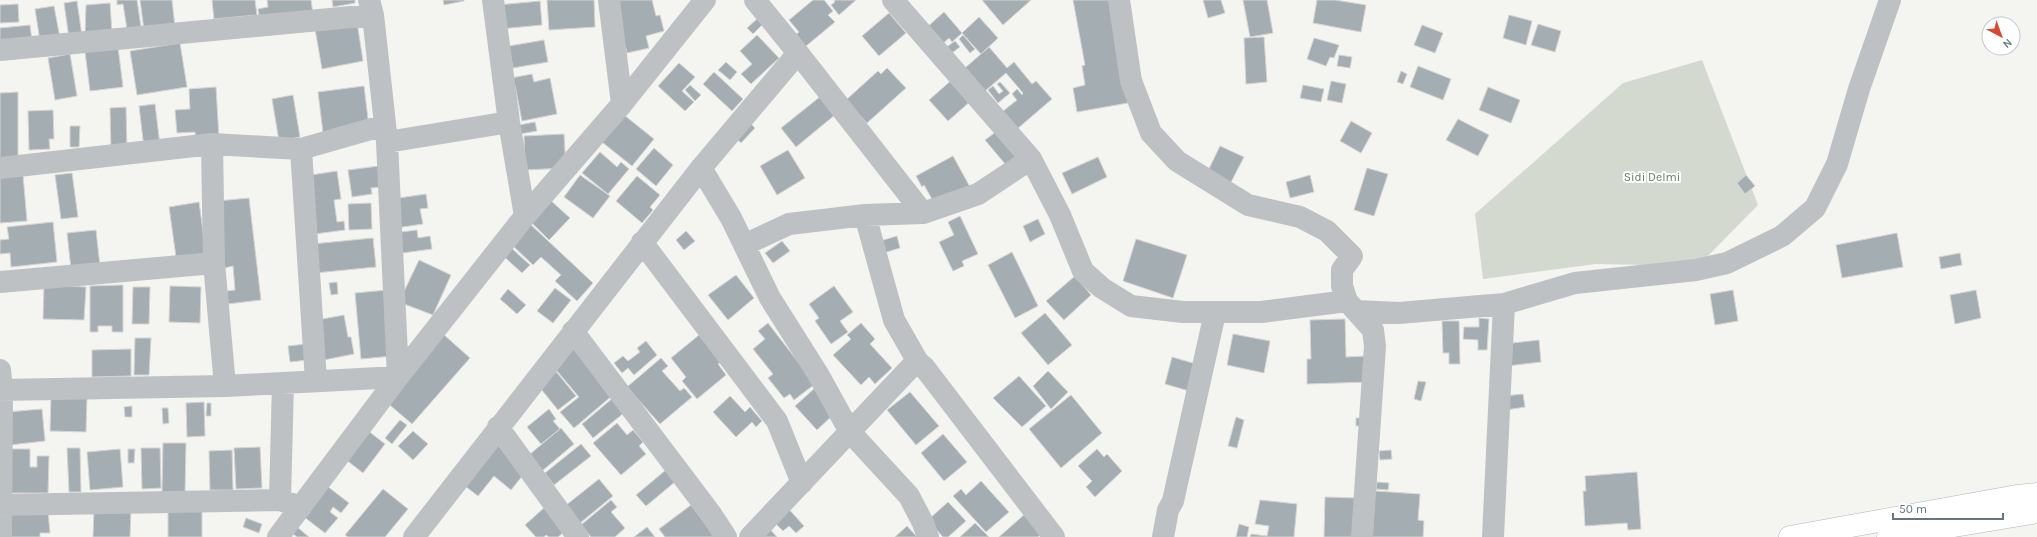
<svg xmlns="http://www.w3.org/2000/svg" width="2037" height="537" viewBox="0 0 2037 537" font-family="Karla,sans-serif">
<style>
.green{fill:#d4d9d0}
.building{fill:#a4adb1;stroke:#d5d5d3}
.lines{fill:none;stroke-linecap:round;stroke-linejoin:round}
.highway-casing{stroke:#b0b4b7;stroke-width:23}
.minor{stroke:#bdc1c4;stroke-width:22}
.highway{stroke:#fff;stroke-width:22}
.labels{text-anchor:middle;dominant-baseline:central;stroke-width:4;stroke-linejoin:round;paint-order:stroke}
.park-label{font-size:12px;fill:#697763;stroke:#fff}
</style>
<rect width="100%" height="100%" fill="#f4f4f0"/>
<path class="green" d="M1702 60 1758 205 1698 266 1596 264 1483 279 1475 214 1623 83Z"/>
<path class="building" d="M117 0H137L141 27 127 29 123 4 117 5Z
M140 0H172L175 27 144 30Z
M212 0H255L257 15 214 19Z
M267 0H311L313 14 260 20 258 9 268 7Z
M332 0H355V3L333 7Z
M443 0H464V1L444 5Z
M547 0H594L595 27 549 30Z
M614 0H652L656 16 660 15 664 31 646 36 649 48 627 53Z
M813 0H824L833 11 828 15 835 22 800 51 790 39 799 32 789 20Z
M834 0H856L839 15 831 5 835 2Z
M982 0H1031L1003 25Z
M1073 0H1109L1128 103 1077 112 1073 88 1085 85 1082 66 1085 65Z
M1203 0H1221L1225 13 1208 18Z
M1243 0H1267L1273 33 1250 37Z
M1317 0H1335L1366 5 1361 32 1313 23Z
M77 1 82 36 69 38 64 3Z
M540 1 542 25 500 29 498 5Z
M110 3 112 33 85 35 86 5Z
M18 4 19 22 0 23V5Z
M54 6 60 38 40 41 35 9Z
M944 12 962 33 952 42 949 38 940 46 925 29Z
M889 13 906 33 879 56 862 36Z
M1509 15 1532 21 1526 45 1503 38Z
M979 17 998 38 981 54 962 33Z
M758 18 763 24 753 34 747 28Z
M357 22 363 61 322 69 315 29Z
M1538 24 1561 31 1555 52 1531 45Z
M30 25 32 41 0 44V28Z
M1422 25 1443 33 1435 53 1414 45Z
M757 35 779 58 751 84 741 74 752 64 740 51Z
M963 35 975 49 970 53 959 39Z
M1264 37 1267 82 1246 84 1244 38Z
M1314 38 1339 45 1334 58 1330 57 1326 66 1307 59Z
M544 40 548 62 513 68 509 46Z
M955 41 960 47 949 55 944 49Z
M180 43 187 87 137 95 130 51Z
M118 47 123 87 90 91 85 52Z
M989 47 1007 68 1014 62 1032 84 1036 81 1052 99 1017 129 1002 112 1017 100 1012 94 1017 89 1022 95 1023 93 1006 73 985 91 965 68Z
M70 54 77 96 55 100 48 58Z
M1339 55 1352 57 1350 68 1337 66Z
M726 62 737 72 730 80 718 70Z
M679 63 695 77 682 91 694 102 685 111 658 86Z
M1418 66 1451 79 1443 100 1410 87Z
M887 68 906 88 867 123 846 100 878 71 881 74Z
M1401 71 1407 74 1403 84 1397 82Z
M714 72 743 99 732 111 703 84Z
M532 74 534 82 550 78 557 114 522 121 515 85 506 79Z
M954 78 973 99 948 121 929 100Z
M1331 81 1346 84 1342 103 1327 100Z
M1000 82 1010 93 998 103 988 90 993 86 999 94 1003 91 997 84Z
M690 85 701 95 695 101 685 90Z
M1303 85 1324 89 1321 102 1300 98Z
M364 86 369 127 323 133 318 92Z
M216 87 219 139 196 141 195 132 177 133 175 110 190 109 189 89Z
M1488 87 1520 100 1511 123 1479 110Z
M18 92V162L0 163V93Z
M293 95 300 137 279 141 272 99Z
M821 96 836 114 796 147 781 128Z
M155 104 160 145 144 148 139 106Z
M126 107 127 149H111L110 108Z
M53 110 54 139H49L50 149 29 150 28 111Z
M624 115 654 139 632 166 602 142Z
M1458 119 1489 135 1478 156 1446 140Z
M747 120 755 128 741 143 733 135Z
M1351 121 1372 133 1361 153 1340 141Z
M535 122 537 131 520 134 519 125Z
M70 126H80L79 147H70Z
M997 131 1017 156 1006 165 985 140Z
M564 134 566 168 525 170 524 136Z
M1220 146 1244 157 1229 186 1206 175Z
M654 148 673 165 656 186 636 169Z
M788 150 805 178 777 195 760 166Z
M600 152 617 167 621 162 629 169 608 194 582 173Z
M953 156 970 187 936 206 924 185 922 187 916 176Z
M1098 157 1107 177 1072 194 1062 173Z
M379 166 382 187 371 188 372 194 352 197 348 170Z
M1367 168 1388 174 1374 216 1354 210Z
M337 171 341 199 334 200 337 222 344 221 345 230 315 234 304 176Z
M72 173 78 217 61 219 55 175Z
M23 175 27 221 0 223V177Z
M580 175 610 196 593 218 564 197Z
M1310 175 1314 192 1290 198 1286 182Z
M1746 175 1755 186 1745 194 1737 183Z
M637 176 660 195 650 207 653 210 642 223 616 201Z
M426 194 428 208 420 209 423 224 396 228 392 199Z
M249 198 261 300 228 304 227 291 235 290 233 266 224 268 217 201Z
M549 199 570 218 549 240 529 220Z
M199 202 206 254 176 257 169 207Z
M371 203 372 229 349 230 348 204Z
M960 216 978 254 962 261 964 266 953 271 939 242 954 235 948 222Z
M1038 219 1045 234 1030 242 1023 226Z
M53 222 57 262 11 267 10 253 0 254V240L9 239 7 227Z
M529 223 593 283 577 301 555 281 561 275 541 257 533 265 510 243Z
M96 230 100 266 71 269 67 233Z
M417 230 418 238 430 236 432 249 395 254 393 233Z
M686 231 695 241 684 250 676 240Z
M1897 233 1903 267 1842 278 1836 245Z
M897 236 900 248 880 254 877 242Z
M373 238 376 267 315 273 312 244Z
M1136 239 1187 255 1173 298 1123 281Z
M782 241 790 251 773 263 765 253Z
M507 244 530 265 522 273 500 253Z
M1012 252 1038 306 1015 318 988 265Z
M1960 253 1962 265 1941 269 1939 257Z
M419 260 451 275 433 315 399 302Z
M736 275 754 298 728 320 708 295Z
M1075 276 1091 295 1064 320 1046 301Z
M337 282 338 294 331 295 329 283Z
M44 285 86 287 84 320 43 319Z
M123 285V332H112V326H98V332H90V286Z
M170 286 201 287 200 323 169 322Z
M834 286 853 312 840 321 848 332 831 344 815 321 819 318 809 304Z
M133 287H150L149 324H132Z
M555 288 571 300 553 323 537 311Z
M508 289 526 305 517 314 500 299Z
M387 290 393 356 361 359 355 293Z
M1733 290 1738 321 1715 325 1710 294Z
M1976 290 1981 318 1955 324 1950 295Z
M1045 313 1072 345 1048 365 1021 333Z
M344 315 348 337H351L354 354 324 360 317 320Z
M1479 318 1489 319 1487 350H1478V340L1463 339 1464 327H1479Z
M1345 319 1346 357 1368 356 1369 382 1307 384V359H1311L1310 320Z
M1442 321H1459L1460 364H1449V353H1443Z
M768 323 815 384 794 400 790 394 784 398 768 378 773 374 753 349 765 339 758 331Z
M861 323 875 339 870 344 892 368 875 384 869 377 861 385 833 355 851 339 847 335Z
M443 334 470 358 412 424 384 400Z
M1233 334 1270 341 1264 373 1227 365Z
M699 335 721 362 718 364 726 375 697 399 682 381 686 377 671 358Z
M135 338H151L149 375H134Z
M1539 340 1541 362 1507 366 1504 344Z
M646 341 657 355 634 375 628 368 622 373 614 363 623 356 628 361 640 352 637 348Z
M306 344 308 360 290 362 288 346Z
M574 347 614 394 574 428 560 412 579 397 552 365Z
M131 349V376L92 377V350Z
M1172 357 1196 364 1189 391 1165 384Z
M661 358 668 366 662 371 680 391 684 388 692 397 660 424 627 387Z
M554 369 576 396 558 410 537 384Z
M1048 371 1068 392 1051 409 1033 386Z
M1019 376 1046 406 1022 427 993 398Z
M1418 381 1426 382 1421 401 1414 399Z
M816 387 837 411 817 430 795 406Z
M910 392 939 426 916 445 887 410Z
M1523 394 1525 407 1506 410 1504 396Z
M1071 395 1102 433 1061 468 1029 429Z
M51 396 87 397 86 432 50 431Z
M730 396 745 412 750 407 762 421 756 427 752 422 736 437 713 412Z
M613 398 625 412 593 438 582 424Z
M204 402 205 436 187 437 186 403Z
M207 403H211V416H206Z
M132 406V417H125L124 407Z
M162 408H168L169 423 163 424Z
M42 409 45 441 10 445 7 412Z
M549 409 556 419 553 421 560 429 541 444 527 427Z
M1236 417 1244 420 1237 448 1228 446Z
M1356 418H1364L1365 426H1356Z
M400 420 407 425 392 444 385 438Z
M617 423 627 435 633 430 643 442 639 446 646 454 621 475 593 443Z
M561 428 574 444 542 471 529 455Z
M367 430 385 444 363 473 345 459Z
M413 431 428 444 413 460 398 446Z
M943 434 967 462 944 481 921 453Z
M493 442 527 470 511 490 494 476 478 496 461 483Z
M163 443H186L185 492H162Z
M581 444 591 456 554 485 545 473Z
M260 447 262 488 236 489 234 448Z
M67 448H80L81 492H69Z
M141 448H160L161 488 142 489Z
M9 449H30V467H37V456H49L48 493H8Z
M120 449 123 487 90 490 87 452Z
M128 449H135L134 463H128Z
M1097 449 1104 457 1107 454 1122 471 1095 497 1086 487 1092 481 1078 466Z
M232 450 233 490H210L209 451Z
M1391 450 1392 459 1380 460 1379 451Z
M667 469 676 481 646 506 636 495Z
M1637 472 1641 529 1628 530 1627 523 1585 526 1583 491H1586L1585 476Z
M599 479 613 496 580 523 565 506Z
M981 481 1009 512 986 532 953 496 961 489 966 495Z
M1377 482 1389 483 1388 490 1376 489Z
M323 483 349 503 341 513 333 507 330 512 338 518 325 533 299 513Z
M383 489 408 509 385 537H348L345 535Z
M1375 491 1420 494 1418 520 1424 521 1423 537H1372Z
M1325 497 1357 498 1356 537H1324Z
M611 500 617 507 611 512 625 528 615 537H591L581 525Z
M1260 500 1297 504 1294 537H1250L1251 534 1267 536 1269 526 1255 524Z
M948 502 966 521 948 537H943L928 520Z
M691 505 715 537H665L659 529Z
M202 506V537H168V507Z
M786 506 804 526 796 533 789 526 783 531 772 520Z
M94 507 131 509 130 537H93Z
M545 507 566 530 558 537H549L546 535 544 537H536L525 525Z
M48 511 50 533H40V537H11L9 514Z
M1026 513 1043 532 1038 537H999Z
M246 518 262 524 259 533 243 527Z
M975 523 989 537H960Z
M1239 524 1249 527 1247 537H1236Z
M907 526 917 537H895Z
M297 527 309 537H297L292 533Z
M647 527 655 537H634Z
M768 527 777 537H757Z"/>
<g class="lines">
<defs>
<path id="highway" d="M1790 537 2017 496 2037 494
M1888 537 2037 512"/>
</defs>
<use href="#highway" class="highway-casing"/>
<path class="minor" d="M493 0 509 122 525 216
M609 0 622 104
M893 0 1031 159 1060 215 1083 271 1102 288 1131 306 1183 312H1261L1347 301
M1119 0 1131 81 1151 133 1177 161 1248 205 1300 217 1327 231 1352 256 1342 270V286L1347 301 1373 330 1375 346 1362 537
M0 50 373 15
M798 53 923 213
M387 142 509 122
M212 144 214 263
M301 149 316 381
M0 168 212 144 301 149 385 125
M701 168 731 218 770 298 818 374 850 432 909 496 923 523 928 537
M865 215 894 320 918 362
M642 242 777 421 802 483
M744 245 789 224 865 215 923 213 978 194 1031 159
M0 282 214 263 225 386
M1356 311 1399 313 1504 304 1575 283 1696 270 1727 263 1782 236 1815 208 1837 164 1859 89 1890 0
M573 331 711 514 726 537
M0 370 2 390 1 537
M0 390 225 386 398 377 387 142 373 15 369 0
M498 427 578 537
M280 500 283 383
M0 505 280 500 301 507
M278 537 398 377 525 216 622 104 705 0
M414 537 701 168 798 53 755 0
M750 537 912 366 918 362 924 367 1054 537
M1163 537 1168 510 1173 501 1215 313
M1493 537 1504 304"/>
<use href="#highway" class="highway"/>
</g>
<g class="labels">
<g class="park-label">
<text x="1652" y="177">Sidi Delmi</text>
</g>
</g>
<g transform="translate(2001 36) rotate(139)"><circle r="19" fill="#ffffff" stroke="#c1c8cc"/>
<path d="M0-3L7 15L0 10L-7 15Z" fill="#d7482e"/>
<text y="-6" font-size="11" font-weight="bold" text-anchor="middle" fill="#657680">N</text>
</g>
<path d="M1893 513v6h110v-6" fill="none" stroke="#657680" stroke-width="2"/>
<text x="1899" y="513" font-size="12" fill="#657680" stroke="#ffffff" stroke-width="3" paint-order="stroke">50 m</text>
</svg>
